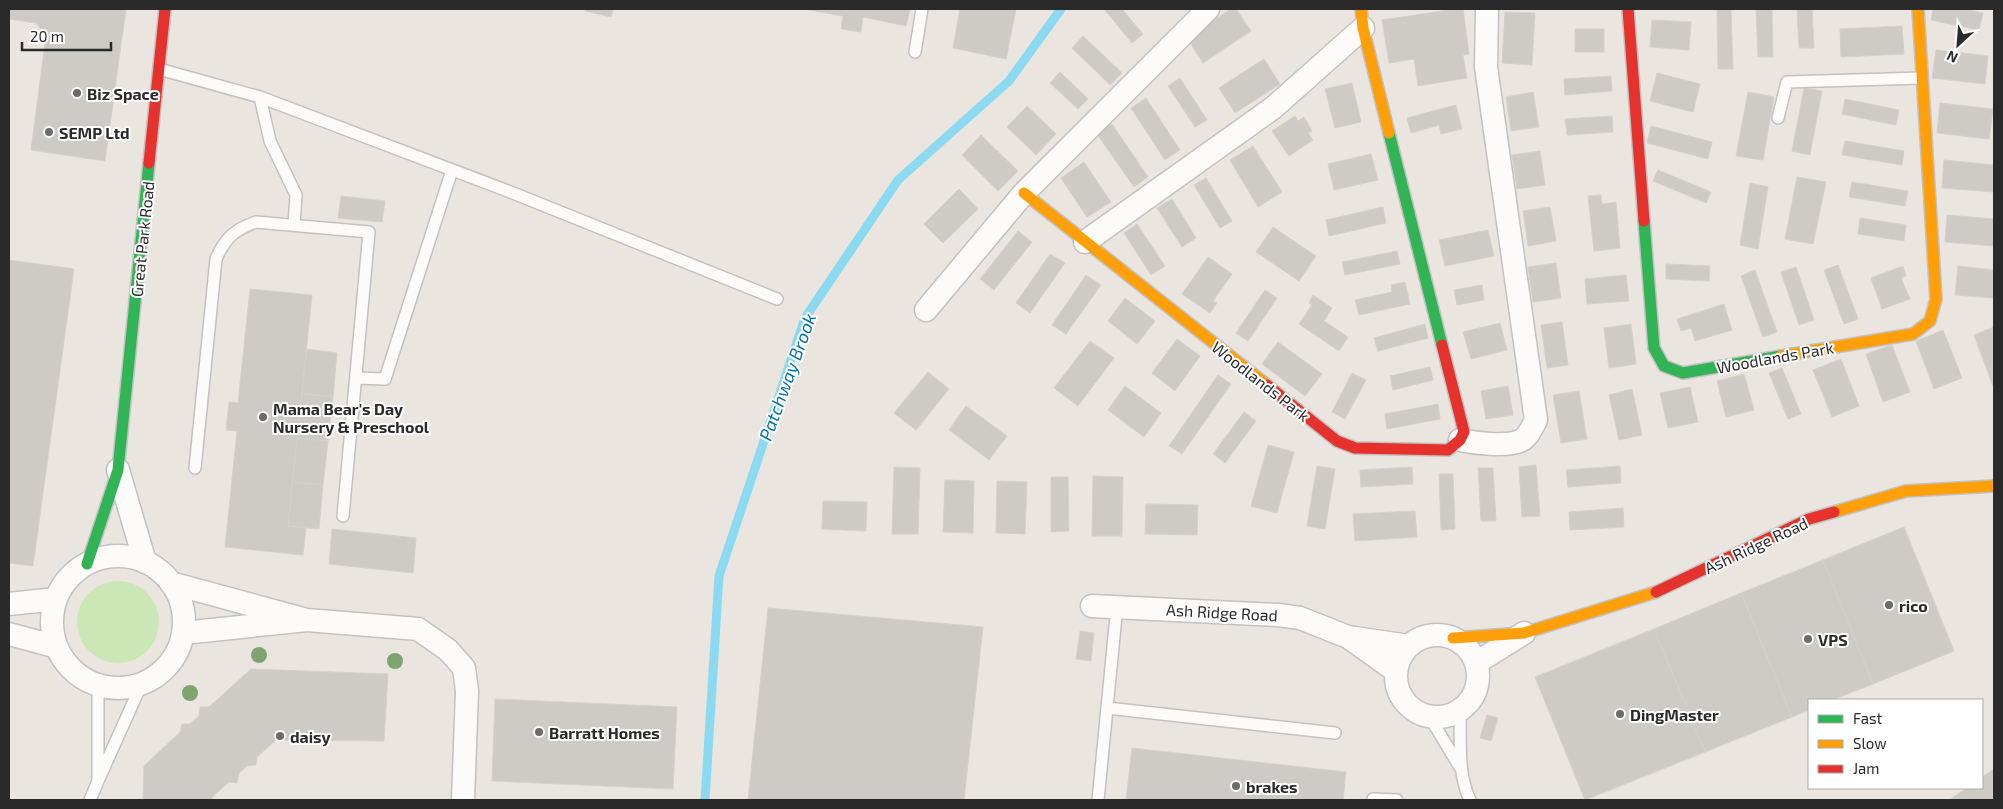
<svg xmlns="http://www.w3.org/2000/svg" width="2003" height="809" viewBox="0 0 2003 809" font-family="'Exo 2',sans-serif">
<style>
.green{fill:#cbe7b5}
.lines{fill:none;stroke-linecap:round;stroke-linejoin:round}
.stream{stroke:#8cdaf2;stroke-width:9}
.building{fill:#cecbc6;stroke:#d4d0cb}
.lane-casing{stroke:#c3c1c1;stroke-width:14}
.street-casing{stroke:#c3c1c1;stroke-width:25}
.fast-casing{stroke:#c3c1c1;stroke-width:14}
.slow-casing{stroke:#c3c1c1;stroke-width:14}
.jam-casing{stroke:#c3c1c1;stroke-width:14}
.lane{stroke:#fcfbfa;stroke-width:11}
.street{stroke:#fcfbfa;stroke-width:22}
.fast{stroke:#30b455;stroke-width:11}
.slow{stroke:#ff9f0a;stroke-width:11}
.jam{stroke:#e5322d;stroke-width:11}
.tree{fill:#7fa46f}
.poi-dot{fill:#6d6b69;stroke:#fff;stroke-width:2}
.labels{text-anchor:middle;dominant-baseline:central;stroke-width:4;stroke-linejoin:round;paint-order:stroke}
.poi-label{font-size:16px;font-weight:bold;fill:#2a2a2a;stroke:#fff;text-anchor:start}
.street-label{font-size:16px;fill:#2a2a2a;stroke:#fff}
.water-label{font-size:18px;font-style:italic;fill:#0171a7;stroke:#fff}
</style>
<rect width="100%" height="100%" fill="#eae5df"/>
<path class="green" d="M77 622a41 41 0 1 1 82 0a41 41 0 1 1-82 0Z"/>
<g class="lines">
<path class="stream" d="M705 800 719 576 805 318 898 180 1009 81 1061 9"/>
</g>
<path class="building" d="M9 9H126L105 161 31 150 46 36 36 23 9 19Z
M585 9H613L611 17 585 11Z
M804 9H910L906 26 863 17 861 32 841 29 843 16Z
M960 9H1016L1006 59 953 48Z
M1104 9H1122L1143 34 1132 43Z
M1231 9H1236L1251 31 1203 63 1187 38Z
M1456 9H1463L1469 54 1463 55 1467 78 1418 86 1414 59 1389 63 1382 20Z
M1717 9H1731L1733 69H1718Z
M1756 9H1772L1773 57H1758Z
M1797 9H1812L1814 48H1799Z
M1933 9H1963L1983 13 1979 30 1931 20Z
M1505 12 1535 13 1532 65 1502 63Z
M1652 20 1691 22 1689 50 1650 47Z
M1902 26 1904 54 1841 57 1840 29Z
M1575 29H1604V52H1575Z
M1083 36 1122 73 1110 85 1072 48Z
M1936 50 1988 56 1985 84 1932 78Z
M1264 59 1280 84 1235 113 1219 88Z
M1060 72 1088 99 1078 109 1050 83Z
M1657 73 1700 84 1693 112 1650 101Z
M1611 76 1612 91 1565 95 1564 79Z
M1180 78 1207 120 1195 127 1168 86Z
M1352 83 1361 122 1335 128 1325 89Z
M1804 88 1822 91 1810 155 1792 151Z
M1533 92 1539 127 1511 131 1506 97Z
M1748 92 1774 97 1763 160 1736 156Z
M1146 98 1180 150 1165 160 1131 108Z
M1845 99 1899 110 1896 125 1842 114Z
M1940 103 1993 109 1989 139 1937 133Z
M1456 105 1462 129 1441 134 1439 125 1411 133 1407 118Z
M1027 106 1056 134 1036 155 1007 127Z
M1295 116 1298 121 1304 117 1312 131 1308 133 1313 140 1289 156 1272 131Z
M1612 116 1613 132 1567 135 1565 119Z
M1112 124 1148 177 1134 187 1097 134Z
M1651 126 1712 142 1708 159 1647 143Z
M981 135 1018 171 998 191 962 155Z
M1845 141 1904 151 1902 165 1842 155Z
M1253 146 1282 192 1258 207 1230 160Z
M1540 151 1545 185 1517 189 1512 155Z
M1371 154 1378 180 1334 190 1328 164Z
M1944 160 1994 165V192L1942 188Z
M1084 162 1111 202 1087 217 1061 178Z
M1658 170 1711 192 1706 203 1653 181Z
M1797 177 1826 182 1813 244 1785 239Z
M1206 178 1232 221 1220 228 1194 185Z
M1852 182 1908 191 1905 206 1849 197Z
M1750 183 1768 187 1758 249 1740 245Z
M959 189 978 209 943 243 924 224Z
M1601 195 1602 204 1616 202 1620 248 1594 251 1588 196Z
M341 196 385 201 382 222 338 218Z
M1172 199 1196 238 1182 247 1157 208Z
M1383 207 1386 223 1329 236 1326 220Z
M1550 207 1556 241 1528 246 1523 211Z
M1947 215 1994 219V246L1945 242Z
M1860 218 1906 225 1904 241 1858 234Z
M1137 224 1165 266 1151 275 1124 233Z
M1273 227 1316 256 1299 281 1256 252Z
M1488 230 1494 256 1445 266 1439 240Z
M1018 231 1032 242 994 290 980 279Z
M1397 251 1400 264 1345 275 1342 262Z
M1050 254 1065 263 1030 313 1016 303Z
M1208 257 1232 274 1213 301 1217 303 1210 313 1182 294Z
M9 260 74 269 33 566 9 563Z
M1556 263 1561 298 1533 302 1528 267Z
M1666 264 1710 266 1709 281 1666 279Z
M1838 265 1858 319 1844 324 1824 270Z
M1903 266 1906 276 1901 278 1910 299 1882 309 1871 278Z
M1958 266 1994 270V298L1955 295Z
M1796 267 1814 320 1799 325 1781 272Z
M1755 270 1777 332 1763 337 1741 276Z
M1086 275 1101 285 1066 334 1052 325Z
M1626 275 1629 301 1587 304 1585 279Z
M1405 282 1410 304 1359 315 1355 300 1392 292 1391 285Z
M1482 285 1484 300 1457 305 1454 290Z
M250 289 312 295 288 526 306 528 303 555 225 547 237 431 226 430 229 402 238 403Z
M1265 290 1277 298 1248 341 1236 333Z
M1313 295 1332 308 1324 321 1348 337 1339 351 1299 324 1312 305 1309 303Z
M1125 298 1155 321 1137 344 1108 321Z
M1724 304 1732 330 1695 341 1691 328 1681 331 1677 319Z
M1562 322 1568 365 1547 368 1541 325Z
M1500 323 1507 350 1471 359 1463 332Z
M1425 324 1428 338 1378 351 1374 338Z
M1631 324 1636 364 1609 368 1604 328Z
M1994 327V386H1993L1974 335Z
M1943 330 1962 378 1934 389 1916 341Z
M1177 339 1200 356 1175 391 1152 373Z
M1090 341 1114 358 1078 406 1054 388Z
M1278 342 1322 374 1305 396 1262 364Z
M1892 345 1910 392 1883 402 1866 354Z
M307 349 337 353 333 397 302 394Z
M1841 359 1859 406 1832 417 1813 370Z
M1430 367 1433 380 1393 390 1390 376Z
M1782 368 1801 414 1788 419 1769 373Z
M928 372 949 389 916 430 894 413Z
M1352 373 1366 380 1345 419 1332 412Z
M1744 374 1754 410 1726 417 1717 381Z
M1218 375 1231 384 1182 454 1169 446Z
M1125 386 1161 413 1144 437 1108 410Z
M1508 386 1513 415 1486 419 1481 391Z
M1690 387 1698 422 1668 428 1660 393Z
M1632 389 1642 435 1619 440 1609 395Z
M1579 391 1587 439 1561 443 1553 395Z
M302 394 333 397 328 441 297 438Z
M1438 404 1440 419 1387 429 1385 414Z
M966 406 1007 436 989 460 949 430Z
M1244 412 1256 421 1225 463 1213 454Z
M297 438 328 441 323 485 292 482Z
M1268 445 1294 452 1277 513 1251 506Z
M1536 465 1540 516 1522 517 1519 467Z
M1317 466 1335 469 1325 529 1307 526Z
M1620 466 1621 483 1568 487 1566 470Z
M894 467 920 468 918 534H892Z
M1412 467 1413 484 1361 487 1360 470Z
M1478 468H1493L1496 521H1481Z
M1439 474H1453L1455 529 1441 530Z
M1093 476 1123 477 1122 536H1092Z
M1051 477H1068L1069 531 1051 532Z
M945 480 974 481 973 533 943 532Z
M997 481 1027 482 1025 534 996 533Z
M292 482 323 485 319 529 288 526Z
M823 501 867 502 866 531 822 529Z
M1146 504 1198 505 1197 535 1145 534Z
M1623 508 1624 527 1570 530 1569 512Z
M1415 511 1417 537 1355 541 1353 514Z
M1904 527 1954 651 1873 684 1823 560Z
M332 529 416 538 413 573 329 564Z
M1823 560 1873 684 1832 700H1809V710L1792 717 1741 593Z
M1741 593 1792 717 1705 752 1654 629Z
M768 608 983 627 964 800H748Z
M1654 629 1705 752 1585 800 1535 677Z
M1080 631 1094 633 1091 661 1076 659Z
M251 669 388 674 384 741 276 740 257 757 256 765 247 766 239 773 237 783 229 782 212 797V800H143L144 766 180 732 182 724H190L199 716 200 707H209Z
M495 699 677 707 673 789 492 781Z
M1487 715 1498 718 1491 741 1480 738Z
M1132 748 1346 772 1343 800H1126Z
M1994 769V800H1949L1967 788H1982V777Z"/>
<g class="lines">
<defs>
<path id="lane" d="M915 52 922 9
M159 69 260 97 513 193 777 299
M260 97 270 141 296 195 294 225
M1778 118 1787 82 1922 78
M356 378 385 379 452 170
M195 468 216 259C225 238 234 230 256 222L369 232 343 516
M98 685V781L142 683
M1107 708 1335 733
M1460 710C1461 740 1457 773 1470 800
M1429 716 1461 769
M1373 799 1397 800
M90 800 98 781
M1098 800 1117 606"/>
<path id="street" d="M1085 242 1273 108 1363 28
M926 310 1024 193 1208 9
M1460 440C1474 443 1506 447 1520 441 1528 438 1532 427 1536 420L1486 67 1487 9
M118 470 145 562
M52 622a66 66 0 1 1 132 0a66 66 0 1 1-132 0Z
M171 583 307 620 183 633
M9 604 56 599
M1092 606 1278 615 1300 618 1348 637 1409 646
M307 620 418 629 448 650 464 668 467 691 463 800
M9 634 57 647
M1396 676a41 41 0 1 1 82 0a41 41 0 1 1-82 0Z
M1351 639 1396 671
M1476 663 1524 633"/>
<path id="fast" d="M1389 133 1442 345
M1644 221 1654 348 1664 366 1683 373 1781 356
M87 564 118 470 149 163"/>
<path id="slow" d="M1361 9 1363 28 1389 133
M1024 193 1267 385
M1781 356 1913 334 1930 321 1936 299 1918 9
M1834 512 1906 491 1994 486
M1453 638 1524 633 1656 592"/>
<path id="jam" d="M1628 9 1644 221
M149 163 165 9
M1267 385 1337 441 1355 448 1448 450 1460 440 1464 432 1442 345
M1656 592 1809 519 1834 512"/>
</defs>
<use href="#lane" class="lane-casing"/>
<use href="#street" class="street-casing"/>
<use href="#fast" class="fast-casing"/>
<use href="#slow" class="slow-casing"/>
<use href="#jam" class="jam-casing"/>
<use href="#lane" class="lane"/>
<use href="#street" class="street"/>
<use href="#fast" class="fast"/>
<use href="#slow" class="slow"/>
<use href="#jam" class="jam"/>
</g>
<g class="tree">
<circle cx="259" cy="655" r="8"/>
<circle cx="395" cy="661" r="8"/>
<circle cx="190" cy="693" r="8"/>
</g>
<g class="poi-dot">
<circle cx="77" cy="93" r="5"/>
<circle cx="49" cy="132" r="5"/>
<circle cx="263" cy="417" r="5"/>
<circle cx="1889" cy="605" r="5"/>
<circle cx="1808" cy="639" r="5"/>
<circle cx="1620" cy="714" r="5"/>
<circle cx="539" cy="732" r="5"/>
<circle cx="280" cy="736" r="5"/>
<circle cx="1236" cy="786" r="5"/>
</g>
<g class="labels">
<g class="poi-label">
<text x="87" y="93">Biz Space</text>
<text x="59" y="132">SEMP Ltd</text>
<text x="273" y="408">Mama Bear's Day<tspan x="273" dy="18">Nursery &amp; Preschool</tspan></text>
<text x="1899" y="605">rico</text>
<text x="1818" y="639">VPS</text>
<text x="1630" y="714">DingMaster</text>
<text x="549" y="732">Barratt Homes</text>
<text x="290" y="736">daisy</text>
<text x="1246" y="786">brakes</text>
</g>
<g class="street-label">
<text transform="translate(142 239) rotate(-84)">Great Park Road</text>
<text transform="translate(1775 357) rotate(-10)">Woodlands Park</text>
<text transform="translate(1261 381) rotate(38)">Woodlands Park</text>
<text transform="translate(1756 545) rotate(-25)">Ash Ridge Road</text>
<text transform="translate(1222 612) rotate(3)">Ash Ridge Road</text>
</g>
<g class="water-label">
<text transform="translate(787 377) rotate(-70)">Patchway Brook</text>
</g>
</g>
<rect width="2003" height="809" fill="none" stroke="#2a2a2a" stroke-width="20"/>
<rect x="1808" y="699" width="175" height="90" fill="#ffffff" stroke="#aaaaaa"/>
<rect x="1818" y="715" width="25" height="8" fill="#30b455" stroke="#aaaaaa"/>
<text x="1853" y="724" font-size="15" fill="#2a2a2a">Fast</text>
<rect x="1818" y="740" width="25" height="8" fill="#ff9f0a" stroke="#aaaaaa"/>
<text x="1853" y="749" font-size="15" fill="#2a2a2a">Slow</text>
<rect x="1818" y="765" width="25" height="8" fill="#e5322d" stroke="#aaaaaa"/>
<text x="1853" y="774" font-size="15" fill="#2a2a2a">Jam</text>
<g transform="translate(1958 45) rotate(206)" stroke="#ffffff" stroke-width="4" paint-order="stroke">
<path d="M0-4L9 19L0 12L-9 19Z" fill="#2a2a2a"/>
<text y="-8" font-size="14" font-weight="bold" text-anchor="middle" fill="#2a2a2a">N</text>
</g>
<path d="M22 42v8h89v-8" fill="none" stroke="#2a2a2a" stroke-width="2.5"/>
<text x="30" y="42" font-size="15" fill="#2a2a2a" stroke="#ffffff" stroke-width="4" paint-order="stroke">20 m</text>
</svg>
